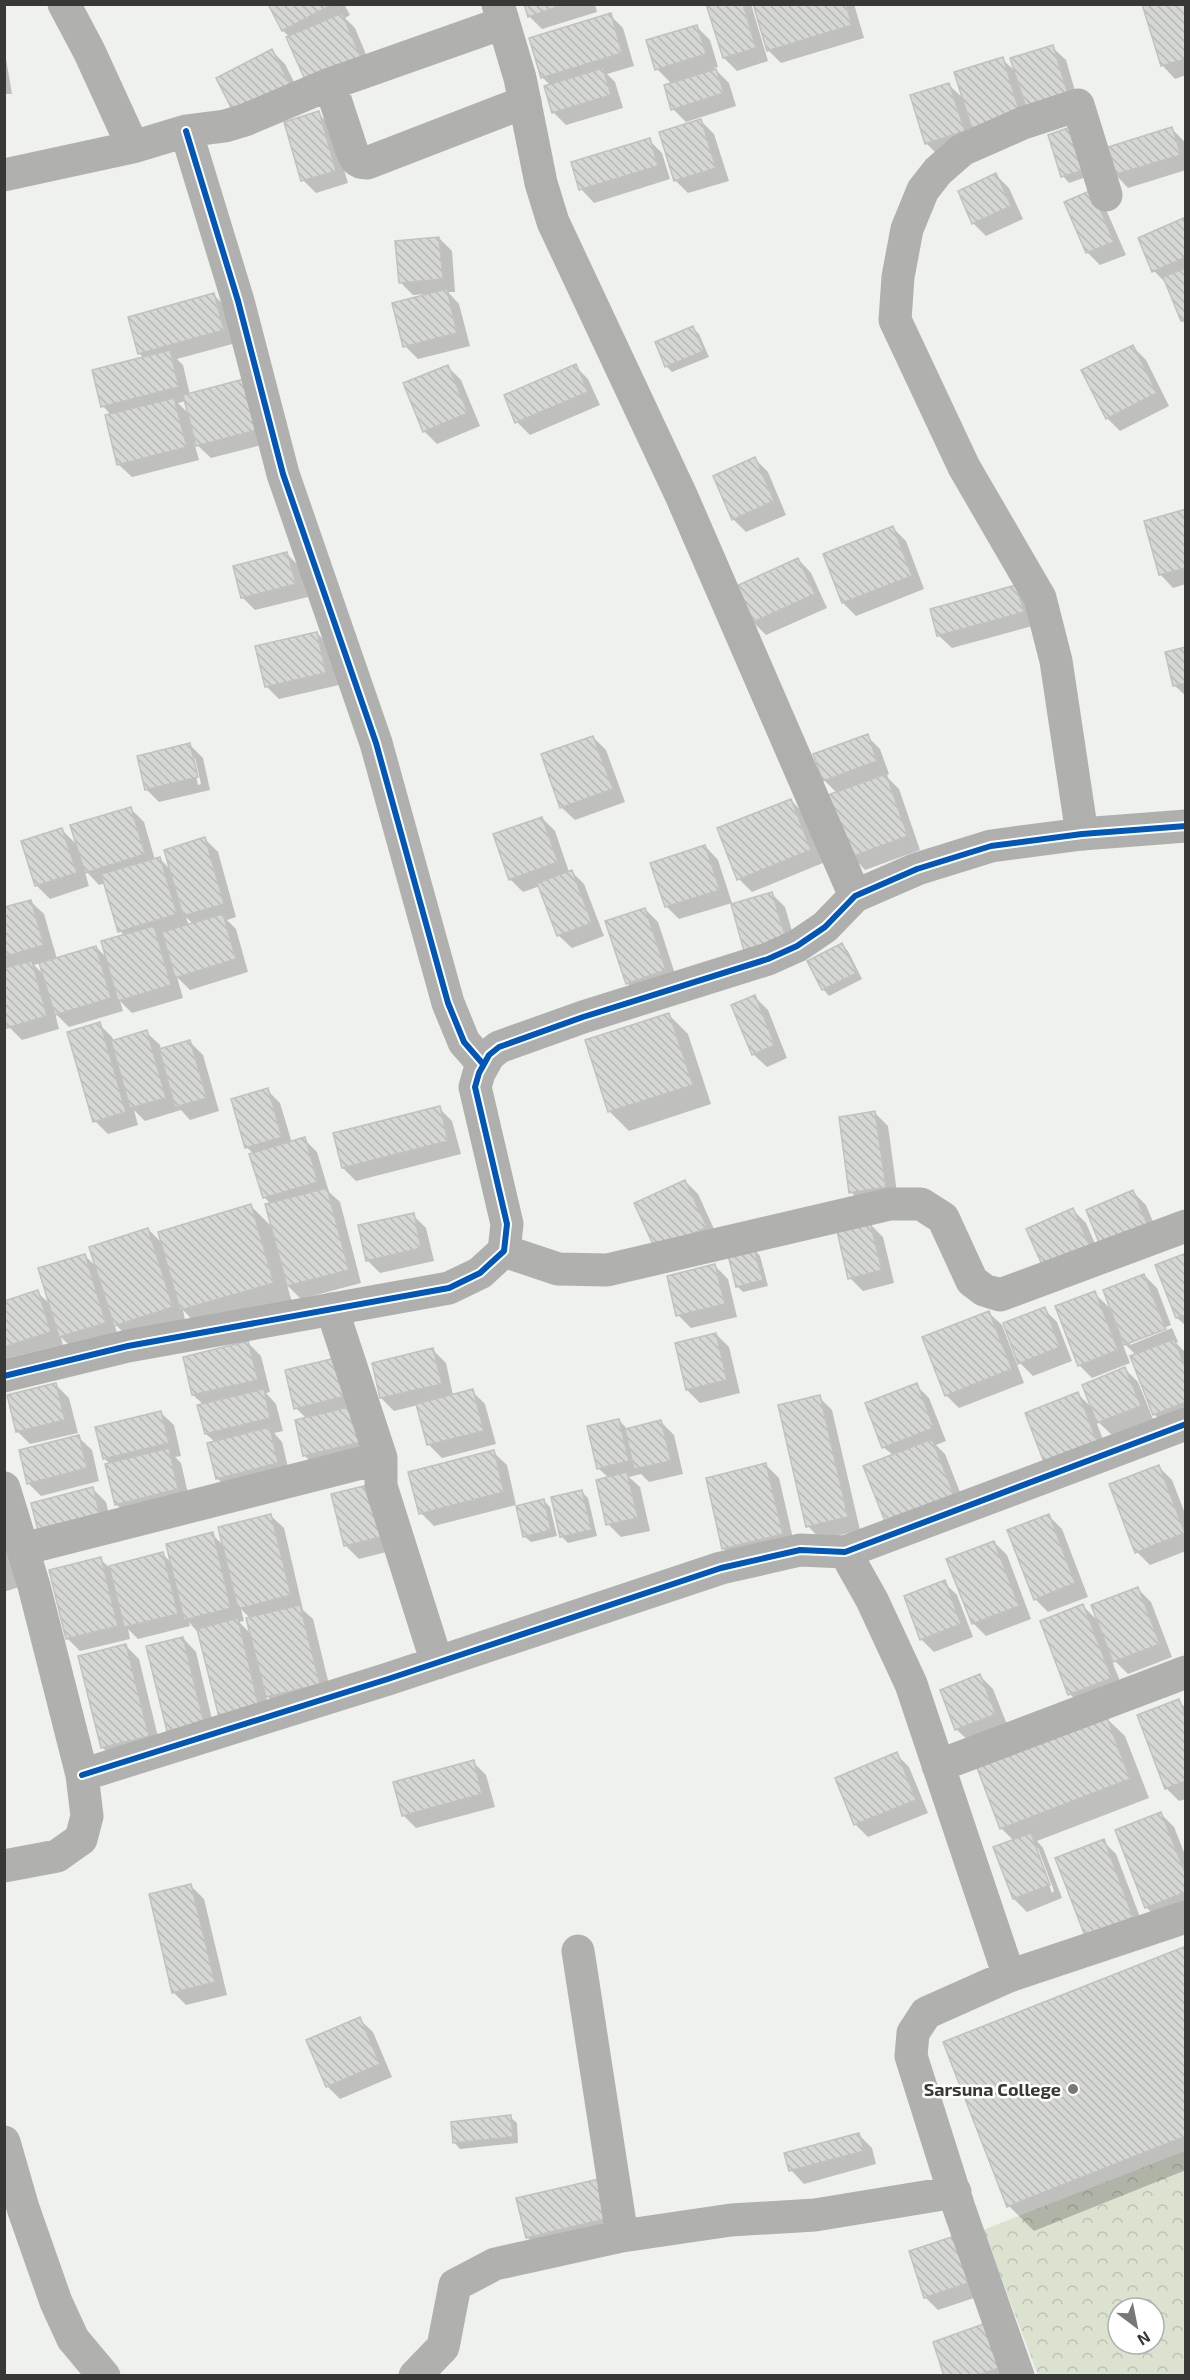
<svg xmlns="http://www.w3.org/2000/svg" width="1190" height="2380" viewBox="0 0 1190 2380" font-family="'Exo 2',sans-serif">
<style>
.park{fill:url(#park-crowns);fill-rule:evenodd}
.shadow{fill:#0003;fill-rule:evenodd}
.building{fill:url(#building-back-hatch);stroke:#c0c2bf;stroke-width:1.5}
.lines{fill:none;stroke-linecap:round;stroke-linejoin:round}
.street{stroke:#b0b1af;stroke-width:33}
.secondary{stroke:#afb0ae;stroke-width:33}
.cycleway-casing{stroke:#fff;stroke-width:10}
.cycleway{stroke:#0057b8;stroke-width:6}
.poi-dot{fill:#787976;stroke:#fff;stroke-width:2}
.labels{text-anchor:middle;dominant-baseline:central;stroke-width:5;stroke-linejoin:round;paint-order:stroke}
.poi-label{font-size:18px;font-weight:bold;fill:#383936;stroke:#fff;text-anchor:end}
</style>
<defs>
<pattern id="park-crowns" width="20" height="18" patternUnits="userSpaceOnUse" patternTransform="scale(1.5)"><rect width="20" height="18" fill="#dbe2d0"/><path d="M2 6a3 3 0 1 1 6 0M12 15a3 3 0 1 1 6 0" fill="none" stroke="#bdc3b3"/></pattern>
<pattern id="building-back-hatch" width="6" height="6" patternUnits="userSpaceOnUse" patternTransform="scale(1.5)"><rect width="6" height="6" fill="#d5d7d3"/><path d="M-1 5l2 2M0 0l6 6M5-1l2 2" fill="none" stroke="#b8b9b6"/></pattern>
</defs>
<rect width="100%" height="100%" fill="#eff1ed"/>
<path class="park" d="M1185 2151V2375H1038L983 2230ZM1118 2308H1154V2344H1118Z"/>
<path class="shadow" d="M269 4H344L350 15 345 18 355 28 373 71 290 37 283 31Z
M526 4H595L597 12 542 29 529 16Z
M707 4H751L768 61 737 71 724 58Z
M754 4H854L864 38 781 63 768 50Z
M1186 4V75L1175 79 1162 65Z
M610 15 623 28 634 66 607 74 615 82 623 108 566 125 553 112 551 86 542 77Z
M697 27 710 40 718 67 714 68 729 83 736 106 686 122 673 109 672 84 657 69Z
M4 47 12 94H4Z
M1052 47 1066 60 1081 111 939 156 926 143 949 85 965 100 1002 59 1017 73Z
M272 51 285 64 305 104 251 131Z
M318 113 331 126 348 183 316 193 303 180Z
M701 121 714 134 729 181 688 193 675 180Z
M1172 129 1185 142 1186 170 1128 188 1115 174Z
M1050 136 1092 175 1069 183 1063 176Z
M649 140 662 153 670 179 594 203 581 189Z
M996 175 1009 188 1023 219 986 236 973 223Z
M1091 192 1104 205 1126 255 1100 265 1087 252Z
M1186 219V324L1182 321 1167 284 1154 271Z
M439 238 452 251 455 292H448L459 304 470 346 418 359 405 346 425 294 413 295 400 282Z
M214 295 227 308 236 343 177 359 183 365 190 395 248 380 273 442 211 458 194 442 199 460 132 477 118 464 111 415 103 406 144 358 139 353ZM186 401 190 415 178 403Z
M693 328 699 334 709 357 672 372 666 366Z
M1133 347 1146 360 1169 406 1120 431 1107 418Z
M575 366 588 379 600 405 530 435 517 422Z
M448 367 461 380 480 426 437 444 424 431Z
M755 459 768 472 786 515 746 532 733 519 715 477Z
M1186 511V584L1173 588 1160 574Z
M893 528 906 541 924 589 856 616 843 603 825 555Z
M287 554 300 567 308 597 255 610 242 597Z
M798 559 811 573 827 608 766 635 753 622Z
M1016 586 1036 625 952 648 938 635Z
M317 633 330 646 339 685 279 699 266 686Z
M1186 648V696L1175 686 1167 653Z
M867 736 880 749 889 774 886 776 899 789 920 850 865 870 852 856 837 793 824 780Z
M593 737 606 750 625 802 575 820 561 807Z
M190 745 203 758 210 790 159 802 146 789ZM192 758H195L201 784 198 785Z
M791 800 804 814 823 863 752 892 739 879Z
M131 809 144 822 155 860 160 859 171 870 205 839 218 852 236 917 227 920 236 929 248 972 190 990 177 977 183 998 132 1013 120 1001 123 1011 69 1027 55 1013 59 1029 22 1040 9 1027 4 1012V909L30 901 44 914 57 959 96 947 108 959 125 936 120 931 106 883 99 885 84 869 89 886 50 899 37 886 23 842 62 830 78 846ZM186 917 193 924 189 926ZM41 963 45 976 34 965Z
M542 818 555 831 569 872 571 871 584 884 604 936 572 948 558 935 540 886 523 892 510 879Z
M705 846 718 860 732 903 679 919 666 906Z
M772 894 785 907 798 952 746 950 732 903 733 905Z
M645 909 658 922 678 983 640 996 627 983Z
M842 945 848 951 862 979 829 996 823 989Z
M755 997 768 1010 787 1058 767 1067 753 1054Z
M669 1015 688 1034 711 1104 629 1131 609 1111Z
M99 1024 112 1037 114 1041 146 1032 160 1045 161 1050 190 1042 203 1055 219 1111 190 1120 181 1110 145 1121 134 1110 138 1125 108 1134 95 1121Z
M267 1090 280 1103 292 1143 304 1139 317 1152 329 1192 340 1202 361 1283 301 1299 287 1285 292 1302 201 1329 183 1310 185 1320 129 1338 114 1323 118 1336 73 1349 61 1337 63 1345 4 1359V1302L37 1292 51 1305 85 1256 98 1268 148 1229 163 1244 251 1206 273 1228 271 1204 264 1197 254 1154 246 1147Z
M439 1108 452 1121 461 1154 356 1181 343 1168Z
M875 1113 888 1126 898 1200 864 1206 851 1192Z
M685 1181 698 1194 719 1240 657 1250Z
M1133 1192 1146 1205 1160 1239 1088 1211Z
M1073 1210 1086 1223 1103 1262 1058 1282Z
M413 1215 426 1228 434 1261 380 1273 367 1260Z
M870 1224 883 1237 894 1283 863 1291 850 1278Z
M754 1249 760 1256 768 1286 743 1292 737 1286Z
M1186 1255V1326L1177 1318Z
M715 1266 728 1279 737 1317 691 1328 678 1315Z
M1144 1275 1157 1288 1171 1325 1130 1341V1345L1172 1328 1178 1342 1176 1343 1186 1353V1420L1167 1427 1152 1412 1136 1355 1121 1340 1130 1363 1092 1378 1079 1365 1094 1293 1112 1310Z
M1044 1309 1057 1322 1072 1361 1033 1376 1020 1363Z
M988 1312 1002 1325 1024 1383 959 1408 946 1395Z
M716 1334 729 1347 740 1393 700 1403 687 1390Z
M248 1343 261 1356 270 1392 266 1393 276 1404 283 1431 274 1433 282 1442 290 1476 230 1491 217 1478 215 1442 206 1434 199 1406 204 1405 193 1395Z
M433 1350 446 1363 453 1395 472 1391 485 1404 496 1444 442 1458 429 1445 418 1405 394 1411 381 1398Z
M344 1357 378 1454 318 1469 305 1456 296 1421 307 1419 296 1408Z
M1125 1369 1138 1382 1153 1419 1112 1435 1095 1419 1109 1454 1058 1474 1078 1394 1094 1410Z
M56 1385 69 1398 78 1433 30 1444 17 1431Z
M916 1385 929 1398 946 1441 936 1445 945 1454 969 1515 883 1447Z
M819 1397 832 1410 860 1530 821 1540 808 1526Z
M160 1412 174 1425 181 1456 175 1457 181 1463 190 1502 129 1517 116 1504 110 1464 104 1458Z
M619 1420 628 1430 661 1422 674 1435 683 1474 649 1482 641 1474 629 1477 640 1487 650 1531 621 1537 608 1524 609 1478 598 1468Z
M78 1437 92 1450 99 1481 41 1496 28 1483Z
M493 1452 507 1465 516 1505 434 1526 421 1513Z
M766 1465 779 1478 795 1547 736 1561 723 1548Z
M1159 1467 1172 1480 1186 1516V1551L1150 1565 1137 1552Z
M93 1489 106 1502 112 1528 53 1543Z
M582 1492 588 1498 597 1536 568 1543 562 1537Z
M333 1495 402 1548 359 1559 346 1546Z
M544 1501 550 1507 557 1536 531 1542 524 1536Z
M4 1502 34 1582 4 1592Z
M270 1515 284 1528 303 1610 313 1619 332 1697 280 1710 266 1695 272 1720 189 1622 190 1626 138 1639 128 1629 130 1639 80 1651 67 1638 100 1559 110 1568 163 1554 172 1564 212 1534 224 1546ZM241 1609 250 1618 252 1635 239 1622 244 1621Z
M1049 1516 1062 1529 1088 1597 1048 1612 1035 1599Z
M994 1542 1007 1555 1031 1619 986 1636 973 1623Z
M944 1582 957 1595 973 1637 934 1652 921 1639Z
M1138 1589 1151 1602 1172 1657 1128 1674 1110 1656 1124 1691 1083 1707 1070 1694 1083 1606 1100 1623Z
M183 1638 196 1652 216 1736 182 1744Z
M126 1646 139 1659 161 1749 115 1760 102 1747Z
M980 1676 993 1689 1008 1727 970 1742 956 1729Z
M1178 1701 1186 1708V1799L1179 1801 1166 1788Z
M1105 1717 1125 1736 1149 1798 1037 1841 1043 1848 1062 1898 1027 1912 1014 1899 995 1848 1014 1841 1001 1828ZM1035 1848H1038L1054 1891 1052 1893Z
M896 1754 909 1767 928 1813 868 1837 855 1824Z
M473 1762 486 1775 495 1807 416 1828 403 1815Z
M1161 1814 1174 1827 1186 1857V1909L1159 1920 1146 1907Z
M1103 1841 1116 1854 1145 1930 1086 1935Z
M191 1886 204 1899 227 1995 186 2005 173 1992Z
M1186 1947V2170L1034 2231 1009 2206Z
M359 2019 373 2032 392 2077 340 2099 327 2086Z
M510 2117 517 2123 518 2143 460 2149 454 2142Z
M859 2135 872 2148 876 2164 804 2184 791 2170Z
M607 2179 629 2229 540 2250 527 2237Z
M955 2238 983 2295 938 2310 925 2297Z
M935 2343 1018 2376H946Z"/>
<path class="building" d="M268 4H333L282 31Z
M524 4H566L528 17Z
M706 4H743L756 48 723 58Z
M753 4H846L852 25 767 51Z
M1142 4H1186V59L1161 66Z
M342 13 361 58 306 82 286 37Z
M611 13 622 53 541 78 529 38Z
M697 25 706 54 655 70 646 40Z
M1053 45 1069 98 1027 111 1010 58Z
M272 49 293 91 237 119 216 78Z
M1003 57 1021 117 973 132 954 72Z
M603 68 611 95 552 113 544 86Z
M716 69 724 93 671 110 664 85Z
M949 83 965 131 925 144 910 95Z
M319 111 336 171 301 181 284 122Z
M701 119 716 168 674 181 659 132Z
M1073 126 1087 169 1061 177 1048 135Z
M1172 127 1181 155 1113 175 1105 148Z
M650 138 658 166 579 190 571 162Z
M996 173 1011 206 972 224 958 191Z
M1092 190 1114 242 1086 253 1064 202Z
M1186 217V257L1152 272 1138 238Z
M439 237 443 279 399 283 395 241Z
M1186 268V319L1181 321 1163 277Z
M447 289 457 333 403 347 392 303Z
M214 293 224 330 138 354 128 317Z
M693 326 704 351 665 367 655 342Z
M1133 345 1157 393 1106 419 1081 370Z
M170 350 179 387 101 407 92 370Z
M576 364 588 392 515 423 504 395Z
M448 365 468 413 423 432 403 383Z
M248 378 261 429 196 446 183 395Z
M174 398 187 447 117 465 105 415Z
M755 457 774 501 732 520 713 476Z
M1186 509V568L1159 575 1144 521Z
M893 526 912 576 842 603 823 554Z
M287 552 296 584 241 598 233 566Z
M798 558 815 594 751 623 734 587Z
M1016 585 1024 612 937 636 930 609Z
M317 632 326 673 265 687 255 646Z
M1186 647V683L1173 686 1165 652Z
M868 734 877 761 823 781 813 754Z
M593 736 613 789 560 808 541 754Z
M190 743 198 777 145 790 137 756Z
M886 774 908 836 851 857 828 795Z
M791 799 811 850 737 880 717 828Z
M131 807 145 854 85 873 70 825Z
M542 817 558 862 509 880 493 834Z
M62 828 77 873 35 886 21 841Z
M205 837 224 904 183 916 164 850Z
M705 845 720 890 665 907 650 863Z
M160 857 177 914 118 932 101 874Z
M572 870 592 923 557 936 537 883Z
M772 892 786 939 744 951 731 904Z
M31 900 44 945 7 956 4 949V907Z
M645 908 666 970 626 984 605 921Z
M223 914 236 959 175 978 162 932Z
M154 926 171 985 118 1001 101 941Z
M842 943 857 973 822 990 807 961Z
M96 946 111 998 55 1015 39 963Z
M32 961 47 1016 7 1028 4 1018V968Z
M755 995 775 1045 752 1055 731 1005Z
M669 1013 693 1085 608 1112 585 1040Z
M100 1022 126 1112 93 1122 67 1032Z
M147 1030 166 1098 130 1108 111 1041Z
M190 1040 207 1098 175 1107 159 1049Z
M268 1088 282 1137 245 1148 231 1099Z
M440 1106 448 1141 342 1168 333 1133Z
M875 1111 886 1187 849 1193 839 1117Z
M305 1137 318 1182 263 1198 249 1154Z
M685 1180 707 1227 656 1251 634 1203Z
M327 1188 349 1270 287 1286 265 1204Z
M1133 1190 1148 1226 1100 1245 1086 1210Z
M251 1204 274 1283 180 1310 158 1232Z
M1073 1208 1091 1249 1044 1269 1026 1229Z
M414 1213 421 1248 366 1261 358 1225Z
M870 1222 882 1270 848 1279 837 1231Z
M148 1228 173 1307 114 1326 89 1247Z
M754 1248 763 1280 736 1287 728 1255Z
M1186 1253V1315L1176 1318 1155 1265Z
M85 1254 106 1323 59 1337 38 1268Z
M715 1264 725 1304 676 1316 667 1276Z
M1144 1274 1166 1329 1124 1345 1103 1290Z
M38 1290 51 1332 4 1347V1301Z
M1095 1291 1118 1350 1078 1366 1055 1306Z
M1045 1307 1060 1347 1018 1364 1003 1323Z
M989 1311 1012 1369 945 1396 922 1337Z
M716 1333 727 1380 686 1390 675 1343Z
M1174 1339 1186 1369V1402L1153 1415 1130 1356Z
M248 1341 258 1380 192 1395 183 1357Z
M433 1348 442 1384 380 1398 372 1363Z
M344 1356 354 1394 294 1409 285 1370Z
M1125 1367 1141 1406 1097 1423 1082 1385Z
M56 1383 65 1420 16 1432 7 1395Z
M917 1383 934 1428 882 1448 865 1403Z
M264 1389 270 1418 205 1434 197 1405Z
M473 1389 484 1431 427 1445 416 1404Z
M1078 1392 1097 1441 1044 1462 1025 1413Z
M820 1395 848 1517 806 1527 778 1405Z
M357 1405 365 1441 303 1456 295 1420Z
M161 1411 169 1443 103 1459 95 1427Z
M619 1419 629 1461 597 1469 587 1426Z
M661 1420 671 1461 634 1469 625 1429Z
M270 1427 278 1463 216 1479 207 1443Z
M79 1435 87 1468 27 1484 19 1450Z
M932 1439 957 1502 888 1529 863 1466Z
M169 1448 178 1489 115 1505 105 1464Z
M494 1450 504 1492 419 1514 408 1472Z
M766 1463 783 1534 722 1549 706 1478Z
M1159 1465 1185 1533 1135 1553 1109 1484Z
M627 1472 638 1518 606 1525 596 1480Z
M376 1483 389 1535 344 1546 331 1494Z
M93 1487 100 1515 38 1531 31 1503Z
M582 1490 592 1530 560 1537 551 1497Z
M544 1499 551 1530 523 1537 516 1506Z
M271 1514 291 1595 238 1609 218 1527Z
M1049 1514 1075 1583 1034 1600 1007 1530Z
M213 1532 231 1608 184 1620 166 1544Z
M994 1541 1019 1606 972 1624 946 1559Z
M163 1552 178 1614 124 1627 109 1566Z
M101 1557 118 1626 66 1639 49 1570Z
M945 1580 961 1624 920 1640 904 1596Z
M1138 1587 1160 1644 1113 1662 1091 1605Z
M1083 1604 1112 1678 1068 1695 1040 1621Z
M300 1605 320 1684 266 1697 246 1618Z
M238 1618 259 1707 219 1717 197 1629Z
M183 1637 204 1723 167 1731 146 1646Z
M126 1644 149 1736 101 1748 78 1656Z
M980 1674 996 1714 955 1730 940 1690Z
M1179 1699 1186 1717V1781L1165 1789 1137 1715Z
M1106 1715 1130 1779 1000 1829 976 1765Z
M897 1752 916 1800 854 1825 835 1778Z
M474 1760 482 1794 402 1816 393 1782Z
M1161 1812 1186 1875V1892L1145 1908 1115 1830Z
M1031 1833 1050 1885 1013 1899 993 1847Z
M1104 1839 1133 1917 1085 1936 1055 1858Z
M191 1884 215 1982 172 1993 149 1894Z
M1186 1946V2136L1007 2207 943 2042Z
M360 2017 380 2064 326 2087 306 2040Z
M511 2115 513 2137 453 2143 451 2122Z
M859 2133 864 2151 789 2171 784 2153Z
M608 2177 617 2216 526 2238 516 2198Z
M955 2236 971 2282 924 2298 909 2251Z
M992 2321 1007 2365 976 2376H944L933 2342Z"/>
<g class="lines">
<path class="street" d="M64 4 89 51 133 147
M330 84 352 151C355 159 357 163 367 163L525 102
M186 131 238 301 283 474 376 743 448 1003 464 1042 483 1064
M4 175 133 147 186 131 225 126 245 120 330 84 503 23
M1082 834 1056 661 1040 598 964 467 895 320 898 277 907 229 923 190 938 171 962 150 1023 123 1078 105 1106 195
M504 1251 558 1269 607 1270 890 1204H921L943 1218 972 1281 984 1290 1000 1295 1186 1226
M332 1309 381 1458V1486L437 1663
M4 1488 34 1586 82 1775 87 1816 81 1839 57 1856 4 1866
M23 1549 381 1458
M845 1552 872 1600 911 1684 1009 1976 926 2013 913 2033 911 2056 959 2208 1018 2376
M938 1766 1186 1672
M82 1775 388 1679 721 1568 800 1550 845 1552 1186 1424
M578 1951 622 2236
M1009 1976 1186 1917
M4 2142 23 2208 56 2302 73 2339 104 2376
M415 2376 443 2347 455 2285 495 2264 622 2236 731 2220 815 2215 955 2192"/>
<path class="secondary" d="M498 4 520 78 541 183 553 222 681 495 855 896
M4 1376 128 1346 449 1288 480 1273 504 1251 507 1224 475 1087 479 1073 489 1055 499 1047 583 1017 768 959 797 946 825 927 855 896 917 869 991 846 1082 834 1186 826"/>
<defs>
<path id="cycleway" d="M186 131 238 301 283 474 376 743 448 1003 464 1042 483 1064
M4 1376 128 1346 449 1288 480 1273 504 1251 507 1224 475 1087 479 1073 489 1055 499 1047 583 1017 768 959 797 946 825 927 855 896 917 869 991 846 1082 834 1186 826
M82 1775 388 1679 721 1568 800 1550 845 1552 1186 1424"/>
</defs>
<use href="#cycleway" class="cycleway-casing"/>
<use href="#cycleway" class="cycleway"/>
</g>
<circle class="poi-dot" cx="1073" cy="2089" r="6"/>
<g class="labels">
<g class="poi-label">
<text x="1061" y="2089">Sarsuna College</text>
</g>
</g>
<rect width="1190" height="2380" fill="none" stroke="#383936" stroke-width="12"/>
<g transform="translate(1136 2326) rotate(148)"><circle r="28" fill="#ffffff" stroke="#afb0af" stroke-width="1.5"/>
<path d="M0-4.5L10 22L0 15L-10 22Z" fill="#787976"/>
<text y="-9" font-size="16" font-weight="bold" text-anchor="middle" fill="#383936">N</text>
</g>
</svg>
